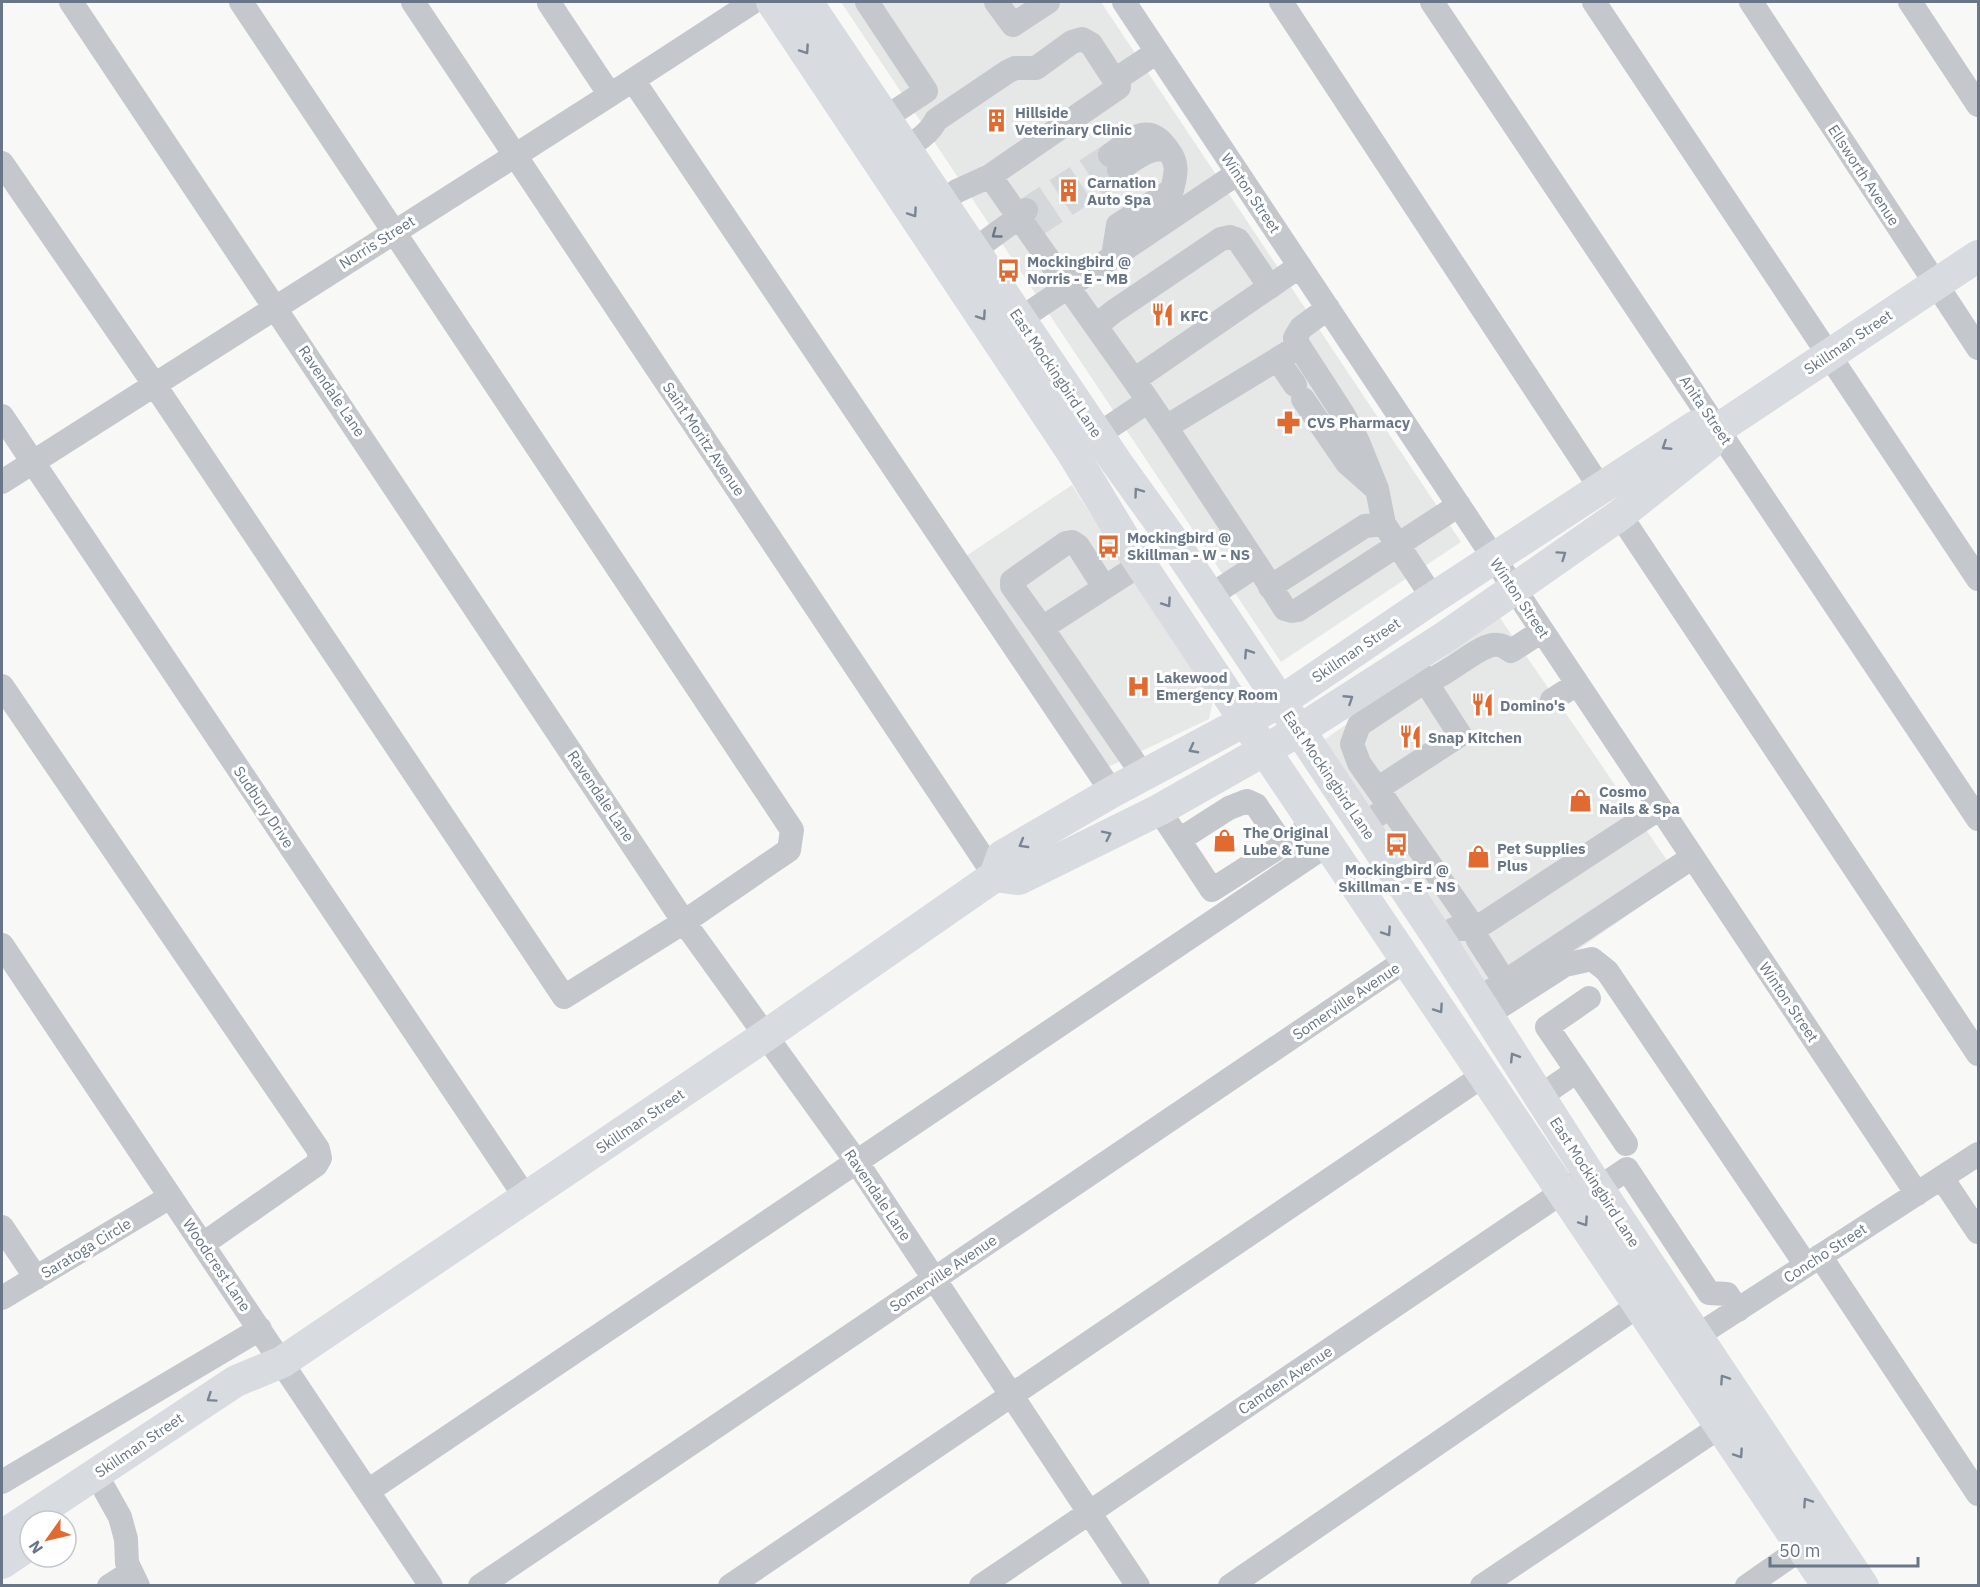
<svg xmlns="http://www.w3.org/2000/svg" width="1980" height="1587" viewBox="0 0 1980 1587" font-family="'IBM Plex Sans',sans-serif">
<style>
.built{fill:#e6e8e7}
.lines{fill:none;stroke-linecap:round;stroke-linejoin:round}
.minor-tunnel{stroke:#d4d8da;stroke-width:24;stroke-dasharray:24 12;stroke-linecap:butt}
.minor{stroke:#c4c7cb;stroke-width:24}
.major{stroke:#d8dbdf;stroke-width:32}
.oneway{stroke:#798594}
.oneway2{stroke:#687687}
.labels{text-anchor:middle;dominant-baseline:central;stroke-width:6;stroke-linejoin:round;paint-order:stroke}
.poi-label{font-size:15px;font-weight:bold;fill:#687687;stroke:#fff;text-anchor:start}
.street-label{font-size:15px;fill:#687687;stroke:#fff}
</style>
<rect width="100%" height="100%" fill="#f8f9f6"/>
<path class="built" d="M841 2H1101L1461 542 1281 662Z
M1072 485 1117 556 1213 700 1209 719 1104 769 963 558Z
M1500 618 1680 879 1498 1005 1318 744Z"/>
<g class="lines">
<path class="minor-tunnel" d="M1026 210 1110 155
M1036 225 1119 170"/>
<path class="minor" d="M71 2 684 922 856 1161 1138 1586
M413 2 995 876
M552 2 549 3 610 95
M867 2 926 91 885 118
M996 2 1013 25 1048 2
M1124 2 1917 1194
M1281 2 1601 489
M1432 2 1978 819
M1594 2 1978 579
M1751 2 1978 348
M1910 2 1978 105
M633 80 1112 792
M1115 80 1157 52
M905 148C917 141 930 133 936 120L1007 72 1015 68H1036L1072 42 1082 39 1091 44 1119 87 990 176
M1110 155C1132 140 1148 120 1168 150
M2 163 154 384 564 997 684 922 789 850 792 830 241 2
M942 202 957 191 990 176 1068 287 1238 173
M974 250 1018 218 1026 210
M1113 256 1118 225 1172 190C1176 174 1179 164 1168 150 1149 146 1135 159 1119 170
M1020 319 1068 287 1134 380
M1096 326 1113 312 1221 239 1230 237 1238 240 1270 287
M1299 346 1343 414 1358 442 1377 489 1384 524 1433 598
M1278 360 1295 385
M1303 399 1347 463 1373 486
M2 416 526 1198
M1166 427 1134 380 1300 266
M1098 435 1148 401
M2 482 610 95 753 2
M1620 515 1978 1054
M1141 564 1042 628 1143 775
M1257 565 1166 427 1299 346 1295 338 1301 328 1328 308
M1270 587 1365 526 1384 524
M1210 596 1257 565 1285 609 1292 611 1298 610 1459 505
M1042 628 1012 586V581L1066 543 1072 542 1078 546 1104 587
M2 686 318 1149 320 1158 316 1165 203 1244
M1552 700 1577 684
M1377 789 1460 735 1417 668
M1390 807 1359 763 1352 744 1359 725 1425 681C1448 677 1480 642 1498 645 1503 645 1508 649 1511 651L1542 631
M1159 810 1212 890 1315 824
M1376 816 1390 807 1475 929 1478 940 1505 982
M1179 840 1229 808 1247 801 1256 805 1283 845
M1439 939 1454 929H1475L1660 808
M2 945 431 1586
M1477 1000 1693 857
M1487 1015 1565 965 1592 959 1607 971 1806 1265
M1577 1071 1626 1144
M1539 1097 1577 1071 1547 1027 1589 998
M1942 1178 1978 1232
M1599 1188 1627 1169 1709 1293 1727 1294 1738 1310
M2 1227 36 1278
M1820 1256 1978 1494
M2 1298 170 1197
M1683 1345 1978 1154
M96 1474 120 1517 126 1539 127 1563 138 1586
M2 1482 260 1329
M368 1491 1328 844
M109 1586 131 1572
M480 1586 1406 960
M730 1586 1484 1075
M981 1586 1577 1182
M1230 1586 1639 1305
M1482 1586 1733 1418
M1747 1586 1802 1548"/>
<path class="major" d="M772 2 1072 452 1128 545 1245 721 1828 1586
M807 2 1117 463 1171 538 1439 939 1589 1174 1863 1586
M995 876 1019 879 1159 810 1300 730 1445 637 1514 589 1620 515 1708 445 1718 429 1978 256
M2 1536 236 1381 282 1362 765 1036 995 876 1002 856 1112 792 1280 702 1424 604 1696 426 1718 429
M2 1563 30 1544"/>
</g>
<defs><path id="oneway-chevron" d="M-2-3.5L2.5 0L-2 3.5" fill="none" stroke-width="1.6" stroke-linecap="round" stroke-linejoin="round" transform="scale(1.5)"/></defs>
<g class="oneway">
<use href="#oneway-chevron" transform="translate(805 50) rotate(56)"/>
<use href="#oneway-chevron" transform="translate(913 213) rotate(56)"/>
<use href="#oneway-chevron" transform="translate(982 316) rotate(56)"/>
<use href="#oneway-chevron" transform="translate(1666 446) rotate(147)"/>
<use href="#oneway-chevron" transform="translate(1138 492) rotate(-126)"/>
<use href="#oneway-chevron" transform="translate(1562 555) rotate(-35)"/>
<use href="#oneway-chevron" transform="translate(1167 603) rotate(56)"/>
<use href="#oneway-chevron" transform="translate(1248 653) rotate(-123)"/>
<use href="#oneway-chevron" transform="translate(1349 699) rotate(-33)"/>
<use href="#oneway-chevron" transform="translate(1193 749) rotate(152)"/>
<use href="#oneway-chevron" transform="translate(1107 835) rotate(-26)"/>
<use href="#oneway-chevron" transform="translate(1023 844) rotate(150)"/>
<use href="#oneway-chevron" transform="translate(1387 932) rotate(56)"/>
<use href="#oneway-chevron" transform="translate(1439 1009) rotate(56)"/>
<use href="#oneway-chevron" transform="translate(1514 1057) rotate(-122)"/>
<use href="#oneway-chevron" transform="translate(1584 1222) rotate(56)"/>
<use href="#oneway-chevron" transform="translate(1724 1379) rotate(-124)"/>
<use href="#oneway-chevron" transform="translate(211 1398) rotate(146)"/>
<use href="#oneway-chevron" transform="translate(1739 1454) rotate(56)"/>
<use href="#oneway-chevron" transform="translate(1807 1502) rotate(-124)"/>
</g>
<use class="oneway2" href="#oneway-chevron" transform="translate(996 234) rotate(144)"/>
<defs>
<symbol id="building-bare" viewBox="-9 -9 18 18"><path d="M-4-6H4V6H1V3H-1V6H-4ZM-2.5-4.3h1.7v1.8h-1.7ZM.8-4.3h1.7v1.8H.8ZM-2.5-1h1.7V.8h-1.7ZM.8-1h1.7V.8H.8Z" fill="#e06a2f" stroke="#fff" stroke-width="2.5" paint-order="stroke"/></symbol>
<symbol id="bus-bare" viewBox="-9 -9 18 18"><path d="M-5-6H5V4H4V6H2V4H-2V6H-4V4H-5ZM-3.5-4V0h7V-4ZM-3.5 1.2v1.5H-2V1.2ZM2 1.2v1.5H3.5V1.2Z" fill="#e06a2f" stroke="#fff" stroke-width="2.5" paint-order="stroke"/></symbol>
<symbol id="restaurant-bare" viewBox="-9 -9 18 18"><path d="M-5-6h1v4h1v-4h1v4h1v-4h1v5L-1.5 .5V6h-2V.5L-5-1ZM5-6V6H3V1.5H1.5Q1.5-4 5-6Z" fill="#e06a2f" stroke="#fff" stroke-width="2.5" paint-order="stroke"/></symbol>
<symbol id="pharmacy-bare" viewBox="-9 -9 18 18"><path d="M-2-6h4v4h4v4h-4v4h-4v-4h-4v-4h4Z" fill="#e06a2f" stroke="#fff" stroke-width="2.5" paint-order="stroke"/></symbol>
<symbol id="hospital-bare" viewBox="-9 -9 18 18"><path d="M-5-5h3v3.5h4V-5h3V5h-3V1.5h-4V5h-3Z" fill="#e06a2f" stroke="#fff" stroke-width="2.5" paint-order="stroke"/></symbol>
<symbol id="shop-bare" viewBox="-9 -9 18 18"><path d="M-5-2.5h2.3a2.7 3.5 0 0 1 5.4 0H5L5.5 6h-11ZM-1.5-2.5h3a1.5 2.3 0 0 0-3 0Z" fill="#e06a2f" stroke="#fff" stroke-width="2.5" paint-order="stroke"/></symbol>
</defs>
<g fill-rule="evenodd">
<use href="#building-bare" x="980" y="104" width="33" height="33"/>
<use href="#building-bare" x="1052" y="174" width="33" height="33"/>
<use href="#bus-bare" x="992" y="254" width="33" height="33"/>
<use href="#restaurant-bare" x="1146" y="298" width="33" height="33"/>
<use href="#pharmacy-bare" x="1272" y="406" width="33" height="33"/>
<use href="#bus-bare" x="1092" y="530" width="33" height="33"/>
<use href="#hospital-bare" x="1122" y="670" width="33" height="33"/>
<use href="#restaurant-bare" x="1466" y="688" width="33" height="33"/>
<use href="#restaurant-bare" x="1394" y="720" width="33" height="33"/>
<use href="#shop-bare" x="1564" y="784" width="33" height="33"/>
<use href="#shop-bare" x="1208" y="824" width="33" height="33"/>
<use href="#bus-bare" x="1380" y="828" width="33" height="33"/>
<use href="#shop-bare" x="1462" y="840" width="33" height="33"/>
</g>
<g class="labels">
<g class="poi-label">
<text x="1015" y="112">Hillside<tspan x="1015" dy="17">Veterinary Clinic</tspan></text>
<text x="1087" y="182">Carnation<tspan x="1087" dy="17">Auto Spa</tspan></text>
<text x="1027" y="261">Mockingbird @<tspan x="1027" dy="17">Norris - E - MB</tspan></text>
<text x="1180" y="315">KFC</text>
<text x="1307" y="422">CVS Pharmacy</text>
<text x="1127" y="537">Mockingbird @<tspan x="1127" dy="17">Skillman - W - NS</tspan></text>
<text x="1156" y="677">Lakewood<tspan x="1156" dy="17">Emergency Room</tspan></text>
<text x="1500" y="705">Domino's</text>
<text x="1428" y="737">Snap Kitchen</text>
<text x="1599" y="791">Cosmo<tspan x="1599" dy="17">Nails &amp; Spa</tspan></text>
<text x="1243" y="832">The Original<tspan x="1243" dy="17">Lube &amp; Tune</tspan></text>
<text x="1497" y="848">Pet Supplies<tspan x="1497" dy="17">Plus</tspan></text>
<text x="1397" y="869" text-anchor="middle">Mockingbird @<tspan x="1397" dy="17">Skillman - E - NS</tspan></text>
</g>
<g class="street-label">
<text transform="translate(1864 175) rotate(57)">Ellsworth Avenue</text>
<text transform="translate(1251 193) rotate(56)">Winton Street</text>
<text transform="translate(377 242) rotate(-32)">Norris Street</text>
<text transform="translate(1848 342) rotate(-34)">Skillman Street</text>
<text transform="translate(1056 373) rotate(56)">East Mockingbird Lane</text>
<text transform="translate(332 391) rotate(56)">Ravendale Lane</text>
<text transform="translate(1706 410) rotate(56)">Anita Street</text>
<text transform="translate(704 439) rotate(56)">Saint Moritz Avenue</text>
<text transform="translate(1520 598) rotate(56)">Winton Street</text>
<text transform="translate(1356 650) rotate(-34)">Skillman Street</text>
<text transform="translate(1329 775) rotate(56)">East Mockingbird Lane</text>
<text transform="translate(601 796) rotate(56)">Ravendale Lane</text>
<text transform="translate(264 807) rotate(56)">Sudbury Drive</text>
<text transform="translate(1346 1001) rotate(-34)">Somerville Avenue</text>
<text transform="translate(1789 1002) rotate(56)">Winton Street</text>
<text transform="translate(640 1121) rotate(-34)">Skillman Street</text>
<text transform="translate(1595 1182) rotate(57)">East Mockingbird Lane</text>
<text transform="translate(878 1195) rotate(56)">Ravendale Lane</text>
<text transform="translate(86 1248) rotate(-31)">Saratoga Circle</text>
<text transform="translate(1825 1253) rotate(-33)">Concho Street</text>
<text transform="translate(217 1265) rotate(56)">Woodcrest Lane</text>
<text transform="translate(943 1273) rotate(-34)">Somerville Avenue</text>
<text transform="translate(1285 1380) rotate(-34)">Camden Avenue</text>
<text transform="translate(139 1445) rotate(-34)">Skillman Street</text>
</g>
</g>
<rect width="1980" height="1587" fill="none" stroke="#687687" stroke-width="6"/>
<g transform="translate(48 1539) rotate(236)"><circle r="28" fill="#ffffff" stroke="#c3c8cf" stroke-width="1.5"/>
<path d="M0-4.5L10 22L0 15L-10 22Z" fill="#e06a2f"/>
<text y="-9" font-size="16" font-weight="bold" text-anchor="middle" fill="#687687">N</text>
</g>
<path d="M1770 1557v9h148v-9" fill="none" stroke="#687687" stroke-width="3"/>
<text x="1779" y="1557" font-size="18" fill="#687687" stroke="#ffffff" stroke-width="4.5" paint-order="stroke">50 m</text>
</svg>
